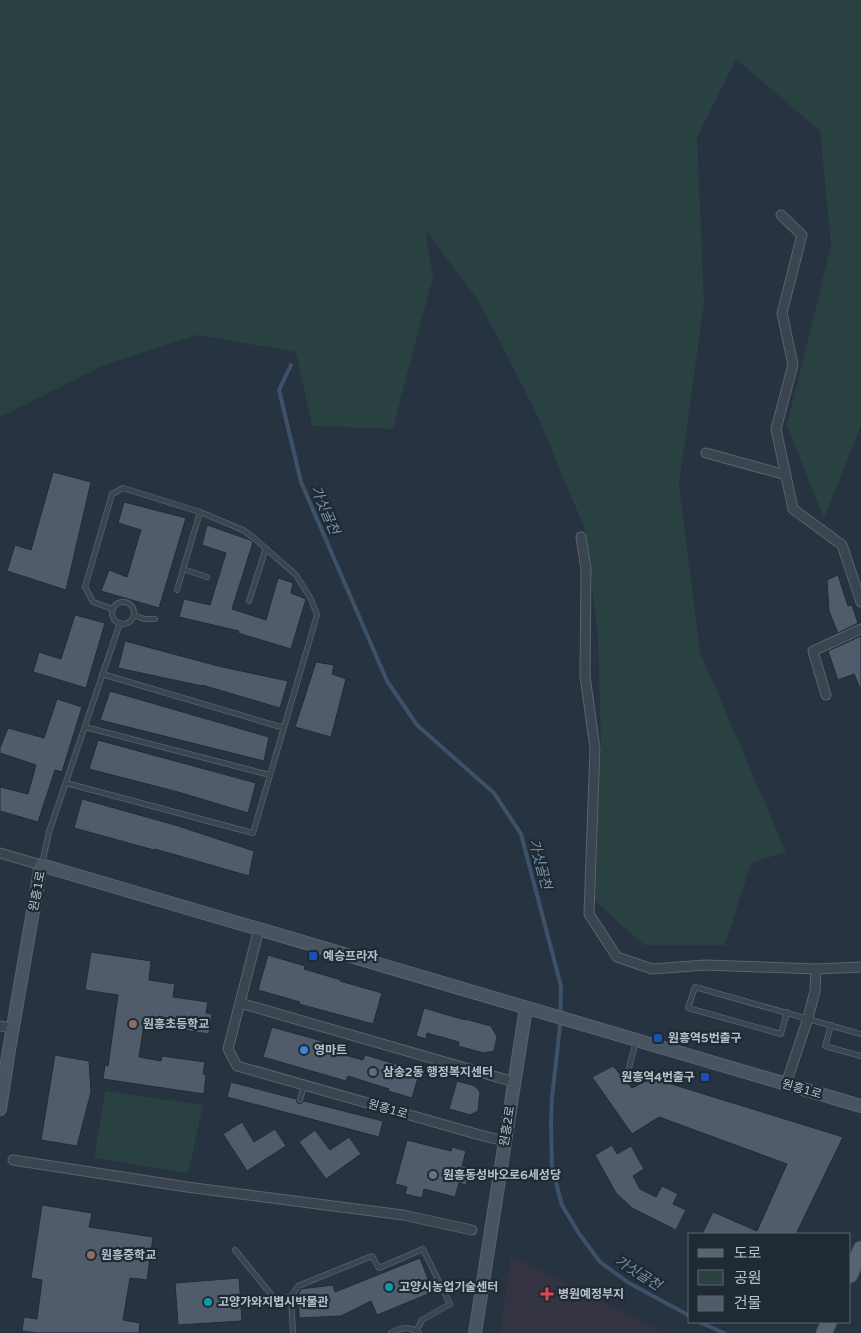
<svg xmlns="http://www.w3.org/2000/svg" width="861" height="1333" viewBox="0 0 861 1333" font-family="'Varela Round','Noto Sans KR',sans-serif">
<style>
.medical{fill:#343341}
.green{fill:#2a4142}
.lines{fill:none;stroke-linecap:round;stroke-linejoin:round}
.stream{stroke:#3d5168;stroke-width:4}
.building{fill:#505c6b;stroke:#222c37}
.lane-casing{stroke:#59636d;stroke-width:6}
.street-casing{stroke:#59636d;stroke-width:11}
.secondary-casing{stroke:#59636d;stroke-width:14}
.primary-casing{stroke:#454e59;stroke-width:17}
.lane{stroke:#3b4550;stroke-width:4.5}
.street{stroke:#3b4550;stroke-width:9}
.secondary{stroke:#495463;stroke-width:12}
.primary{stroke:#596470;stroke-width:15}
.transit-dot{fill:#1a4fb4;stroke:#202a35;stroke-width:2}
.education-dot{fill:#8d6e63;stroke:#202a35;stroke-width:2}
.shop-dot{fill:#3f7fe0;stroke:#202a35;stroke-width:2}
.service-dot{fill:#5c6f8a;stroke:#202a35;stroke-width:2}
.worship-dot{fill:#6b7280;stroke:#202a35;stroke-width:2}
.culture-dot{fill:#0f9aa8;stroke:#202a35;stroke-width:2}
.health-dot{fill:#e0444e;stroke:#202a35;stroke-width:2}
.labels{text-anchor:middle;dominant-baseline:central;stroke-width:4.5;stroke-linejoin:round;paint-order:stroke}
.street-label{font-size:12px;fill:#b8c0ca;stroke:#202a35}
.poi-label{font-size:12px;font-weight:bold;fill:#b8c0ca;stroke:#202a35;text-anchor:start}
.water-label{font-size:14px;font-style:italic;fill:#7992ab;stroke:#202a35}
</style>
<rect width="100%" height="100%" fill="#273340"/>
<path class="medical" d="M511 1256 665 1333H500Z"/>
<path class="green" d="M0 0H861V425L824 519 787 425 831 245 820 131 736 59 697 137 704 302 679 485 700 652 786 852 751 863 725 945H644L595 901 601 747 598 638 586 532 538 417 480 303 425 229 433 278 410 362 393 429 312 426 296 352 197 335 104 365 0 417Z
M105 1091 203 1105 188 1173 94 1158Z"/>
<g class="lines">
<path class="stream" d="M291 365 279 390 301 482 387 681 417 725 494 793 521 834 561 986 560 1026 552 1098 551 1121 552 1168 562 1205 578 1232 600 1262 629 1283 690 1316
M699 1322 724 1333"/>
</g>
<path class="building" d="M53 472 91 482 66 590 7 571 15 545 31 550Z
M124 502 186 518 159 608 101 591 109 570 127 577 141 530 118 523Z
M207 525 250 540 253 542 232 609 266 620 278 578 293 583 291 593 306 599 291 649 238 633 239 631 179 617 184 599 210 605 226 553 202 545Z
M838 575 848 606 852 605 858 623 838 633 829 611 827 580Z
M75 615 105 623 86 688 33 672 39 652 61 659Z
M861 636V691L854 674 838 680 828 651Z
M125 641 218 666 288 681 280 708 202 685V686L118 668Z
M316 662 334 665 332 674 346 679 331 737 295 727Z
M110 691 269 737 264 761 100 720Z
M57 699 82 707 62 772 55 770 38 822 0 811V787L28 794 36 765 0 753V748L8 728 44 738Z
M98 740 256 783 248 813 178 792 89 769Z
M82 799 175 825 254 851 249 876 155 849 154 850 74 828Z
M91 952 151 961 149 980 175 984 173 997 208 1002 206 1013 212 1014 209 1034 144 1024 139 1057 161 1061 162 1056 205 1062 203 1074 206 1075 204 1094 103 1079 105 1065 108 1066 118 995 85 990Z
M268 955 305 966 304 969 341 980 340 981 382 993 373 1024 299 1004 300 1002 258 990Z
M424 1008 465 1020V1019L491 1026 497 1037 494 1051 484 1053 458 1046 459 1042 427 1033 426 1039 416 1036Z
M272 1027 343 1047 341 1054 363 1060 365 1055 420 1071 412 1098 388 1091 389 1089 348 1076 346 1081 263 1057Z
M55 1055 89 1061 91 1092 77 1146 41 1140Z
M613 1066 632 1088 652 1078 843 1137 796 1234H702L713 1212 757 1231 787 1164 659 1117 632 1134 592 1077Z
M457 1081 475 1086 480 1092 478 1111 470 1115 449 1109Z
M231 1082 296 1099 297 1102 299 1104 302 1103 304 1101 383 1121 379 1137 227 1097Z
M242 1122 254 1142 275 1129 286 1146 247 1171 223 1134Z
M315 1130 330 1150 349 1137 361 1154 326 1179 299 1142Z
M407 1140 451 1151 452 1147 466 1151 462 1166 470 1168 466 1185 459 1183 455 1197 424 1189 422 1198 405 1194 407 1187 395 1184Z
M612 1145 617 1154 631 1146 644 1169 633 1176 640 1189 656 1197 662 1186 678 1194 673 1204 686 1210 676 1230 632 1208 616 1193 595 1155Z
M42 1205 92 1213 89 1227 153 1237 147 1280 130 1278 123 1320 140 1323 139 1333H37L22 1331 24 1317 37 1319 42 1280 31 1278Z
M420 1258 433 1292 377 1315 371 1301 341 1316 299 1318V1293L301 1289 333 1285 335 1292Z
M239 1278 242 1321 178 1325 175 1283Z"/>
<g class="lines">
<defs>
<path id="lane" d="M183 569 207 577
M177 590 200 512
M249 601 266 548
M112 613a11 11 0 1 1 22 0a11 11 0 1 1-22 0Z
M134 615 144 619H155
M102 674 284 728
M85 727 270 775
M66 783 253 833 317 615 311 599 296 575 255 539 243 530 200 512 123 488 112 494 85 587 93 602 113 609
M42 864 49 832 120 623
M787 1012 781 1034 688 1008 695 987 861 1034
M831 1025 825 1046 861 1056
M627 1076 636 1041
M300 1100 304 1085
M235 1250 274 1298 291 1297
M293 1333 291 1297 298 1286 372 1256 379 1268 423 1249 450 1304 422 1320 416 1331
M391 1333C401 1327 410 1326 419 1333"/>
<path id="street" d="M781 215 802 235 782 313 793 365 776 429 793 509 842 545 861 602
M706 453 786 475
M581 537 586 569 585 676 595 748 589 914 617 957 652 969 705 965 816 969 861 967
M826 695 813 651 861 629
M0 853 41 865
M259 929 228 1049 237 1066 480 1135 504 1141
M240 1003 514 1082
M0 1026 13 1028
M786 1084 808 1018 815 991 816 969
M13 1160 187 1187 403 1215 472 1230"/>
<path id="secondary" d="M0 1109 9 1050 41 865 861 1106
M475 1333 526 1008"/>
<path id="primary" d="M850 1275 861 1249
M824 1333 829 1322"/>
</defs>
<use href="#lane" class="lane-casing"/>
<use href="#street" class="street-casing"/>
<use href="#secondary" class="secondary-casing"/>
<use href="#primary" class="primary-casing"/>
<use href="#lane" class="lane"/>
<use href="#street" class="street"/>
<use href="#secondary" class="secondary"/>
<use href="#primary" class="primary"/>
</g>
<g class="transit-dot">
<rect x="308" y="951" width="10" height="10" rx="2.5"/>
<rect x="653" y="1033" width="10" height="10" rx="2.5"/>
<rect x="700" y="1072" width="10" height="10" rx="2.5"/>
</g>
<g class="education-dot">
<circle cx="133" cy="1024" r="5"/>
<circle cx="91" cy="1255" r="5"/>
</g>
<circle class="shop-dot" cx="304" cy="1050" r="5"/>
<circle class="service-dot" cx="373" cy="1072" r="5"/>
<circle class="worship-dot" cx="433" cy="1175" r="5"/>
<g class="culture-dot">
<circle cx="389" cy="1287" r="5"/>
<circle cx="208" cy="1302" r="5"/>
</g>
<path class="health-dot" d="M544.5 1286.5h5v5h5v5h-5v5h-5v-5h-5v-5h5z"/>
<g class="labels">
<g class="street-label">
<text transform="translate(37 891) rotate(-79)">원흥1로</text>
<text transform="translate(802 1089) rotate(16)">원흥1로</text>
<text transform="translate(388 1109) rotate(16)">원흥1로</text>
<text transform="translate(507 1126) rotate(-81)">원흥2로</text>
</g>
<g class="poi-label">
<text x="323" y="956">예승프라자</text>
<text x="143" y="1024">원흥초등학교</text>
<text x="668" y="1038">원흥역5번출구</text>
<text x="314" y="1050">영마트</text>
<text x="383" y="1072">삼송2동 행정복지센터</text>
<text x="695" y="1077" text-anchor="end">원흥역4번출구</text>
<text x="443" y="1175">원흥동성바오로6세성당</text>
<text x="101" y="1255">원흥중학교</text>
<text x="399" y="1287">고양시농업기술센터</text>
<text x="558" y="1294">병원예정부지</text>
<text x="218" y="1302">고양가와지볍시박물관</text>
</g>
<g class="water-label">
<text transform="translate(325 510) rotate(67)">가싯골천</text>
<text transform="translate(540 864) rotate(75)">가싯골천</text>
<text transform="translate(638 1273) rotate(32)">가싯골천</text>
</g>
</g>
<rect x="688" y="1233" width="162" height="90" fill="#202a35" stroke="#5d6671"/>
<rect x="698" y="1249" width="25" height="8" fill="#596470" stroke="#5d6671"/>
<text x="734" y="1258" font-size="15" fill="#b8c0ca">도로</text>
<rect x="698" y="1270" width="25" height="15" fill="#2a4142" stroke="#5d6671"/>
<text x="734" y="1283" font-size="15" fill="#b8c0ca">공원</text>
<rect x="698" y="1296" width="25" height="15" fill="#505c6b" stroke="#5d6671"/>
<text x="734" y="1308" font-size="15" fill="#b8c0ca">건물</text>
</svg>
